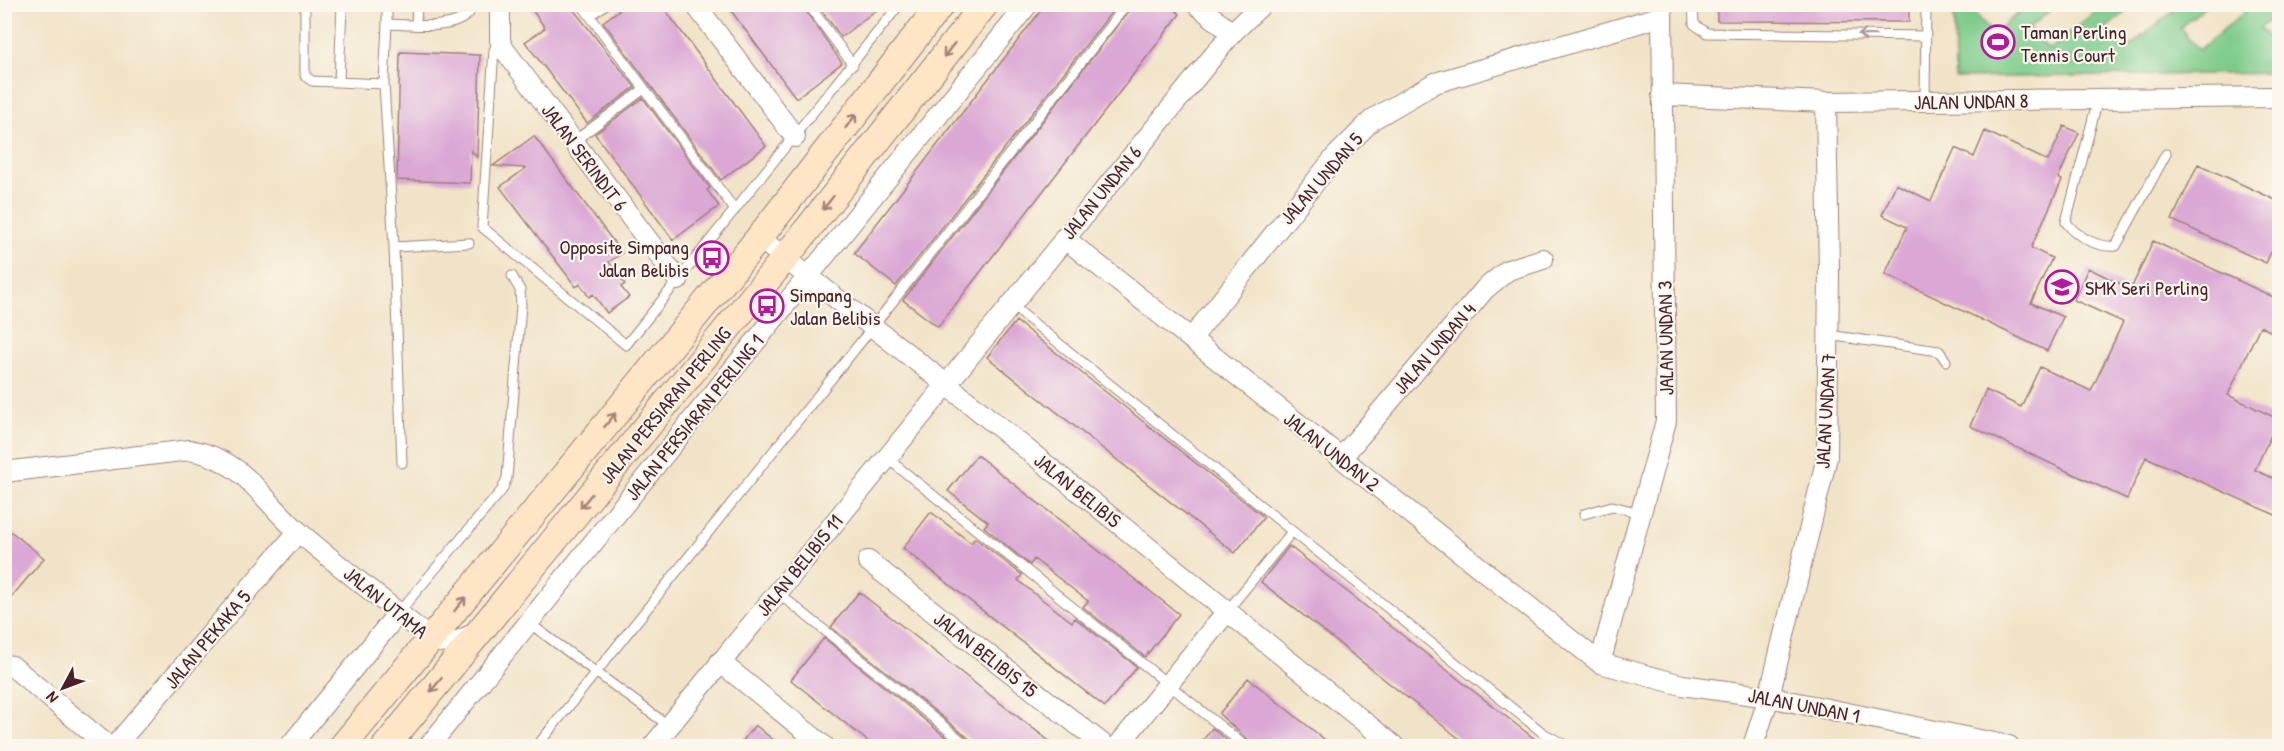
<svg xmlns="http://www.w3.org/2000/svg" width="2284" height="751" viewBox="0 0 2284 751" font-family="'Patrick Hand',sans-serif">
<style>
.green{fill:#7ecc8c;stroke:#64765c;stroke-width:1.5}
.building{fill:#dba8d5}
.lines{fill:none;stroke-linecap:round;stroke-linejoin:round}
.service-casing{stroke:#9e8179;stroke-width:11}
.minor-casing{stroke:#9e8179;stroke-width:22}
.secondary-casing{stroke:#9e8179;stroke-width:29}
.service{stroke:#fff;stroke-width:9}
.minor{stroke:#fff;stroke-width:20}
.secondary{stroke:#fde5c5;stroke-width:27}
.oneway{stroke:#ae9aa0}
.oneway2{stroke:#a48278}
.labels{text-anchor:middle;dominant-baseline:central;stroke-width:4.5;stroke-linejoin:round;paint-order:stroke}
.poi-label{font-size:20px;fill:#4a1f2b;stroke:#fbf7ec;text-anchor:start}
.street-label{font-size:20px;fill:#4a1f2b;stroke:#fbf7ec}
</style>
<rect width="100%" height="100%" fill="#fbf7ec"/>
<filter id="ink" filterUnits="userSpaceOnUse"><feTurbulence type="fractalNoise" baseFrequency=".0167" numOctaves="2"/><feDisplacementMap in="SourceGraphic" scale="12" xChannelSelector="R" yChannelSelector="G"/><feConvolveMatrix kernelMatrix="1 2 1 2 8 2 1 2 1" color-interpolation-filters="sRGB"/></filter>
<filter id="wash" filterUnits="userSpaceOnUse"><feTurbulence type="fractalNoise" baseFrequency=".008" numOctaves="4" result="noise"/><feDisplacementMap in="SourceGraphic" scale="24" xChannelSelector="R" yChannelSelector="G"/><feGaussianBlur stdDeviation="1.35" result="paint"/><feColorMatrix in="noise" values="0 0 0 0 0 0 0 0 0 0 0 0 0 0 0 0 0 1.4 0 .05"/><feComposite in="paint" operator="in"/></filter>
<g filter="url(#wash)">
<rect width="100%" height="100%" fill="#f1e3c7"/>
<path class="green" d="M1954 5H1982L1974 12 1993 34 2028 5H2057L2029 28 2049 50 2097 10 2093 5H2134L2105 29 2124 51 2173 11 2168 5H2207L2180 28 2199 50 2247 10 2243 5H2279V12L2260 28 2279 51V73L1955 78Z"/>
<g id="blocks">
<path class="building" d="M528 4H569L635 87 587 123 525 42 545 28Z
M627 4H661L766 146 721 180 603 22Z
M726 4H801L842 63 796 98Z
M817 4H884L841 37Z
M1046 4H1118L896 286 854 253Z
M1134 4H1168L1180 14 938 327 903 300Z
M1717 4H1909V22L1717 21Z
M400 52 480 55 477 157 471 150 470 183 397 180Z
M643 98 710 188 707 190 719 206 673 240 595 134Z
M2064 126 2079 133 2058 178 2062 180 2031 248 2052 258 2031 303 2063 317 2047 351 1885 274 1907 227 1882 215 1896 184 1931 201 1955 148 1974 157 1985 131 2048 161Z
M534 136 622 253 609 262 625 284 621 287 629 297 607 313 593 294 589 297 580 284 576 287 500 187 526 168 493 166Z
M2198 164 2280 202V233L2266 263 2172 220Z
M2153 241 2280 300V336L2260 326 2228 395 2278 419 2255 470 2280 481V517L2146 457 2127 499 1970 426 1986 390 2021 407 2040 367 2091 391 2123 322 2074 300 2088 268 2131 289Z
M1016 321 1264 517 1235 553 987 357Z
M977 455 1179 614 1145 657 1083 607 1088 601 1034 559 1030 565 984 527 988 522 948 491Z
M931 512 971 543 975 538 1022 575 1018 580 1031 591 1072 622 1075 618 1137 667 1105 707 903 548Z
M4 526 44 558 4 606Z
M1289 546 1462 682 1545 747H1470L1447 729 1261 582Z
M859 592 986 692 1057 747H975L972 741 831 627Z
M824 638 958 747H875L791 680Z
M1248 678 1274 699 1334 747H1252L1249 741 1219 714Z
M755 725 782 747H738Z
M1212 728 1235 747H1198Z"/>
</g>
</g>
<g filter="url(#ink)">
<use href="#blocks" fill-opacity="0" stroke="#9e8179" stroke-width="1.5"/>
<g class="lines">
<defs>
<path id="service" d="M305 4V76L312 81 384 84
M387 4V24C410 24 452 32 469 13V4
M581 4 735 210
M808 4 853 65
M1693 4 1694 24 1707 33 1926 36
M590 16 606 4
M387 24 384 84 394 247
M416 24 417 4
M499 41 494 50 482 227 626 345 900 4
M339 82 342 4
M2098 99 2066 222C2077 237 2098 248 2116 246L2166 154
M1925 101 1926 4
M573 142 644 89
M1010 304 1543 733 1567 746
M1828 335 1939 351 1946 361
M887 458 1245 746
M402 463 394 247 469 243
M1584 514 1612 506 1640 513
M777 592 968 746
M1228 610 1291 533
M399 612 502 490 507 478 521 305 520 290 512 276
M529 623 669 726
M537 746 872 328 1127 4"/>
<path id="minor" d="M500 4V40L503 48 678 280
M695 4 795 137
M1196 4 1232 33
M1662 95 1826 102 2280 97
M759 238 946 384 1394 746
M1064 238 1600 663 1682 685 1769 697 2009 746
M1191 339 1335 157 1373 119 1435 83 1662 16
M1341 458 1485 289 1508 270 1543 259
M4 472 190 450C247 461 259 498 300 533 343 570 388 603 431 640 450 646 460 641 477 632
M868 561 1105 746
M720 662 824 746
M1600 663 1666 421 1662 4
M4 665 12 666 108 746
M115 746 298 532
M290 746 399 612
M429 746 1028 4
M653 746 1232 33 1262 4
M1118 746 1228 610
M1753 746 1769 697 1827 457 1829 271 1826 102"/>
<path id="secondary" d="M343 746 759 238 941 4
M386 746 785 258 985 4"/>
</defs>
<use href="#service" class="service-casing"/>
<use href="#minor" class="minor-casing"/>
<use href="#secondary" class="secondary-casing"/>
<use href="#service" class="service"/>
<use href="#minor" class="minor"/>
<use href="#secondary" class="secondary"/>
</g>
<defs><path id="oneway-shaft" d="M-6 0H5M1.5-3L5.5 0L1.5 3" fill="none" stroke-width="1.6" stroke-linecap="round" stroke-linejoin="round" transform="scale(1.5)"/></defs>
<use class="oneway" href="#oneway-shaft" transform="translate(1867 35) rotate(-179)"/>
<g class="oneway2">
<use href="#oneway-shaft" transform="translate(949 50) rotate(128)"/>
<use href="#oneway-shaft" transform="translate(851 121) rotate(-52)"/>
<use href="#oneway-shaft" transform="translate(828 203) rotate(128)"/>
<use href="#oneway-shaft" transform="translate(610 420) rotate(-51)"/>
<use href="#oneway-shaft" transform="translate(586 501) rotate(129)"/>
<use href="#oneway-shaft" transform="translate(460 604) rotate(-51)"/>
<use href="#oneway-shaft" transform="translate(436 685) rotate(129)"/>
</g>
</g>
<defs>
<symbol id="stadium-ring" viewBox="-11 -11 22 22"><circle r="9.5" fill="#fbf7ec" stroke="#b5179e" stroke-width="1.5"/><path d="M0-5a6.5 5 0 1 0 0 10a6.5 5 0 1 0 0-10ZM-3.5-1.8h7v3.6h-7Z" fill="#b5179e"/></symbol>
<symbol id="bus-ring" viewBox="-11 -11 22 22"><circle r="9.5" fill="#fbf7ec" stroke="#b5179e" stroke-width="1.5"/><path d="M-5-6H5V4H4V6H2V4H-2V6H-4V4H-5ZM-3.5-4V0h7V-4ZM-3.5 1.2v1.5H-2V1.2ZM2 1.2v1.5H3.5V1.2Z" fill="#b5179e"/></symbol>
<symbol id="school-ring" viewBox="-11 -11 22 22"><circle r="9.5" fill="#fbf7ec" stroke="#b5179e" stroke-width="1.5"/><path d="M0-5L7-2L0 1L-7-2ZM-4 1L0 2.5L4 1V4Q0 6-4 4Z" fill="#b5179e"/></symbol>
</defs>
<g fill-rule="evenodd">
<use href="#stadium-ring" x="1979" y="23" width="38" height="38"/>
<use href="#bus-ring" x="693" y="239" width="38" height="38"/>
<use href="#school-ring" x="2043" y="268" width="38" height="38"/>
<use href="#bus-ring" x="748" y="287" width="38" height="38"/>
</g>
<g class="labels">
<g class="poi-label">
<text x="2021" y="31">Taman Perling<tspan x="2021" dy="23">Tennis Court</tspan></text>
<text x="689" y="246" text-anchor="end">Opposite Simpang<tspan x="689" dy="23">Jalan Belibis</tspan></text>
<text x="2085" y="287">SMK Seri Perling</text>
<text x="790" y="294">Simpang<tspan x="790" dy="23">Jalan Belibis</tspan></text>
</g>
<g class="street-label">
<text transform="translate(1971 101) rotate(-1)">JALAN UNDAN 8</text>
<text transform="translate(585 157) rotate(53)">JALAN SERINDIT 6</text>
<text transform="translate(1321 178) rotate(-49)">JALAN UNDAN 5</text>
<text transform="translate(1101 192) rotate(-51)">JALAN UNDAN 6</text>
<text transform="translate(1665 338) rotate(-91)">JALAN UNDAN 3</text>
<text transform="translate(1434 348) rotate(-49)">JALAN UNDAN 4</text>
<text transform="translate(665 405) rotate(-51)">JALAN PERSIARAN PERLING</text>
<text transform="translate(1825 411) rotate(-87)">JALAN UNDAN 7</text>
<text transform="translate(694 417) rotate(-51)">JALAN PERSIARAN PERLING 1</text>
<text transform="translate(1332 451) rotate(38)">JALAN UNDAN 2</text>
<text transform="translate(1078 490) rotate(39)">JALAN BELIBIS</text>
<text transform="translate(799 565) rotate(-51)">JALAN BELIBIS 11</text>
<text transform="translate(386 602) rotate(39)">JALAN UTAMA</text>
<text transform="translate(207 639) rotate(-50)">JALAN PEKAKA 5</text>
<text transform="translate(986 654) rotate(38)">JALAN BELIBIS 15</text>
<text transform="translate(1804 705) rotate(11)">JALAN UNDAN 1</text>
</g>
</g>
<rect width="2284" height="751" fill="none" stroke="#fbf7ec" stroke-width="24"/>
<g transform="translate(63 688) rotate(229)" stroke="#fbf7ec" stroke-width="4.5" paint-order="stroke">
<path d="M0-4.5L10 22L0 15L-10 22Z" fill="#4a1f2b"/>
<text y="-9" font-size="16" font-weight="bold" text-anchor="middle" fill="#4a1f2b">N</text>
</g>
</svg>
